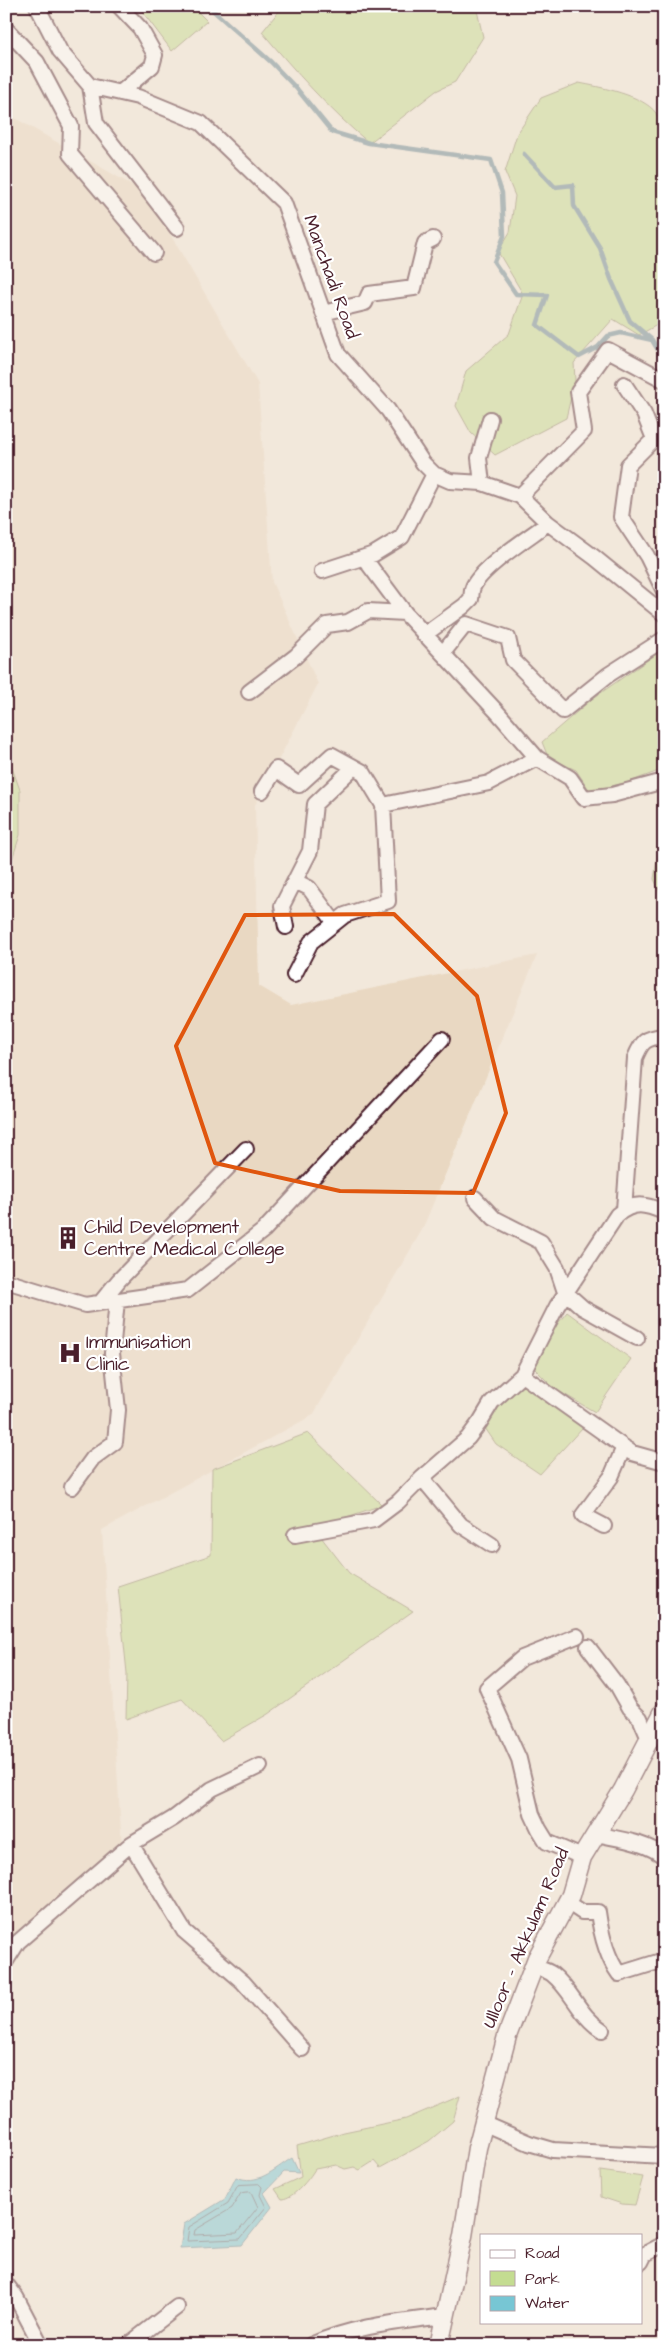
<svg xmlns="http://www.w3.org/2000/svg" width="670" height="2351" viewBox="0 0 670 2351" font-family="'Architects Daughter',sans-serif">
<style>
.built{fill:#e9d8c2}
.green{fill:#c4dc91;stroke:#877e5e}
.water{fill:#77c6d4;stroke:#658390}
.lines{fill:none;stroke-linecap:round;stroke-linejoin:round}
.shore{stroke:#5c626f;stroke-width:1}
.stream{stroke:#658390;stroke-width:4.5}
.minor-casing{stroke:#4a1f2b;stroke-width:18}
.major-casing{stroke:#4a1f2b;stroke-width:21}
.minor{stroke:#fff;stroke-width:14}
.major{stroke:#fff;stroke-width:18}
.marked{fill:none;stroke:#e0560e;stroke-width:4;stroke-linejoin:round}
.labels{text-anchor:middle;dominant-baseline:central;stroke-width:4.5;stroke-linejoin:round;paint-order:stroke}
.street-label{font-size:19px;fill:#4a1f2b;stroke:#fff}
.poi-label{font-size:19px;fill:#4a1f2b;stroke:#fff;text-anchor:start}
</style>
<rect width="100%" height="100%" fill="#f2e8db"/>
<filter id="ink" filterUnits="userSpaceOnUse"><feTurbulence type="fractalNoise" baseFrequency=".02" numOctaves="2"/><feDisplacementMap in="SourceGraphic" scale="10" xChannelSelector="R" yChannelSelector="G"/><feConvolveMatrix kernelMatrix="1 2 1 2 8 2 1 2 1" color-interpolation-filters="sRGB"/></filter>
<g filter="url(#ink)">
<path class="built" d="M6 113 146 193 258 384 272 582 318 684 255 805 259 986 291 1005 537 955 422 1230 313 1415 102 1530 122 1848 6 1961Z"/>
<path class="green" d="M138 6H192L207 21 172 51Z
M283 6H476L483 37 455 82 436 91 369 143C329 110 295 71 262 32Z
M579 83C600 87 643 95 656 113 659 119 661 126 664 132V321L639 335 613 319 574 363 575 380 566 418 495 455 471 433 456 406 466 371 509 334 523 294 498 252 510 232 515 196 505 172 517 134 541 98Z
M664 651V769L629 782 590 791 576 770 548 757 542 742 592 699 655 655Z
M6 751 20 790V835L6 878Z
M664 816V901L654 879Z
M567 1312 631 1359 595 1412 555 1389 533 1367 551 1332Z
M520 1380 583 1427 540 1474 496 1444 485 1428 500 1403Z
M308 1433 382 1505 314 1528 349 1573 413 1611 268 1714 221 1741 182 1699 126 1719 127 1673 118 1586 211 1555 212 1469Z
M460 2096 453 2121 429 2141 380 2168 374 2161 360 2170 354 2167 345 2169 336 2165 315 2169C309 2179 294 2198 282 2199L275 2189 301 2177 297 2146 344 2132 406 2119Z
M600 2171 643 2177 635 2205 622 2204 601 2197Z"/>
<path class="water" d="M292 2158 299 2173 284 2172 264 2193 272 2207 242 2245 180 2248 184 2224 225 2199 236 2177C258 2186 273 2170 292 2158Z"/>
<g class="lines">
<path class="shore" d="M259 2184 262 2187 260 2195 266 2207 240 2239 187 2241 189 2227 228 2203 238 2185Z
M251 2192 258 2207 237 2233 194 2235 195 2230 232 2208 241 2193Z"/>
<path class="stream" d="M208 6 271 62 297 89 332 132 369 143 491 160 502 193 504 236 494 262 516 294 547 295 537 325 579 357 598 347 608 336 621 333 652 340 664 360
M524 154 555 187 573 185 574 206 600 248 611 279 630 321 651 339"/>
<defs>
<path id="minor" d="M37 6 60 51 90 86 138 97 201 123 284 203 338 354 388 410 423 463 434 474 450 481 482 483 520 496 548 523 594 557 664 614
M119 6 140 28 155 55 152 66 120 93
M6 29 37 62 71 126 70 154 154 253
M90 86 96 123 177 228
M323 313 365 303 369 294 414 288 425 243 433 239
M624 384 644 414 654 439 628 465 621 517 647 556 664 591
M482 483 479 458 490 419
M520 496 584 431 578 392 608 350 664 380
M364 558 405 613
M322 571 374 554 402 537 434 474
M424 635 464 606 471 599C472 595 471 591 473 587 482 567 528 538 548 523
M443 653 466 624 508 638 513 660 563 711 608 675 664 639
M249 692 296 656 327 625 348 622 368 611 405 613 499 714 537 758 570 778 584 798 612 795 664 781
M262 791 276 769 299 785 332 755 363 772 383 805 489 783 537 758
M295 881 309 888 335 923
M286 927 282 906 310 851 315 804 354 767
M294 975 311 942 335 923 345 915 388 901 383 805
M475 1198 494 1218 541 1242 557 1268 565 1292 583 1308 637 1338
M624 1210 635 1058C642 1041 645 1038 664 1036
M6 1281 85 1305 188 1290 264 1230 442 1039
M101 1302 119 1280 246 1149
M522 1375 632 1453 664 1462
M422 1478 461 1525 492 1545
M72 1487 93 1458 115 1442 118 1410 112 1353 117 1300
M604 1526 583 1515 611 1477 624 1447
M295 1535 374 1520 398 1502 422 1478 468 1438 480 1422 492 1402 522 1375 557 1306 617 1215C634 1201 645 1204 664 1212
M577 1636 522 1658 487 1688 519 1759 532 1814 539 1829 547 1842 582 1857
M588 1647 617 1685 630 1708 640 1718 649 1739
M596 1834C617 1839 647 1842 664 1857
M131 1844 174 1818 212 1789 260 1766
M567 1902 582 1912H598C601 1934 606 1956 619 1974L664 1960
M6 1961 18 1942 131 1844 184 1931 243 1982 302 2049
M533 1967C539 1969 547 1970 552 1974 572 1990 580 2017 602 2030
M483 2123 529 2143 553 2150 664 2156
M641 2262 645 2254 664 2244
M6 2284 16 2297 41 2345
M128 2345 177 2307
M311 2345C353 2326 399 2322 444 2316"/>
<path id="major" d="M439 2345 463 2236 477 2148 507 2036 537 1958 571 1895 582 1857 623 1790 664 1711"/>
</defs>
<use href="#minor" class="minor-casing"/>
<use href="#major" class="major-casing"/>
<use href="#minor" class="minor"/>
<use href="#major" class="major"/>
</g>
</g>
<path d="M0 0H670V2351H0ZM394 914 477 996 506 1113 473 1193 340 1191 215 1163 176 1046 245 915Z" fill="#f2e8db" fill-opacity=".55" fill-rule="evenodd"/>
<path class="marked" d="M394 914 477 996 506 1113 473 1193 340 1191 215 1163 176 1046 245 915Z"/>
<defs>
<symbol id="building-bare" viewBox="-9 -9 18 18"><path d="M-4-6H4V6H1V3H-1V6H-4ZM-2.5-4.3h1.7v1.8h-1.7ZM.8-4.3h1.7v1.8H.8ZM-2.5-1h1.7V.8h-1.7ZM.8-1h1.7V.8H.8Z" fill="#4a1f2b" stroke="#fff" stroke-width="2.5" paint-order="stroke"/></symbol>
<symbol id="hospital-bare" viewBox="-9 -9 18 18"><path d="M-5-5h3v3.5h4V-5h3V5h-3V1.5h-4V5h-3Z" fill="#4a1f2b" stroke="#fff" stroke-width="2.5" paint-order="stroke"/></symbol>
</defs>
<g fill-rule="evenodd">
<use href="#building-bare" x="52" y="1222" width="32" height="32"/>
<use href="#hospital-bare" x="54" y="1337" width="32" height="32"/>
</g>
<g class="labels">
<g class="street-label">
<text transform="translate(331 277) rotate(70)">Manchadi Road</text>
<text transform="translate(526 1938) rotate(-67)">Ulloor - Akkulam Road</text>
</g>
<g class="poi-label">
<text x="84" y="1227">Child Development<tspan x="84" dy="22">Centre Medical College</tspan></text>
<text x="86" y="1342">Immunisation<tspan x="86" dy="22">Clinic</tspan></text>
</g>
</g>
<rect width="670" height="2351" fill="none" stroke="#fff" stroke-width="25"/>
<rect x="12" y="12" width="645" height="2326" fill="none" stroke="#4a1f2b" stroke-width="2" filter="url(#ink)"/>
<rect x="480" y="2234" width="162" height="90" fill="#ffffff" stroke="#b7a5aa"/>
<rect x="490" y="2250" width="25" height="8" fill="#ffffff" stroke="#b7a5aa"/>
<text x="525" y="2258" font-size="15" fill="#4a1f2b">Road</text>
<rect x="490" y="2271" width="25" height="15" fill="#c4dc91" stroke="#b7a5aa"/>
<text x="525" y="2284" font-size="15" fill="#4a1f2b">Park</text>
<rect x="490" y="2296" width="25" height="15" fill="#77c6d4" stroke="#b7a5aa"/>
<text x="525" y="2308" font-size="15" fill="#4a1f2b">Water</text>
</svg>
